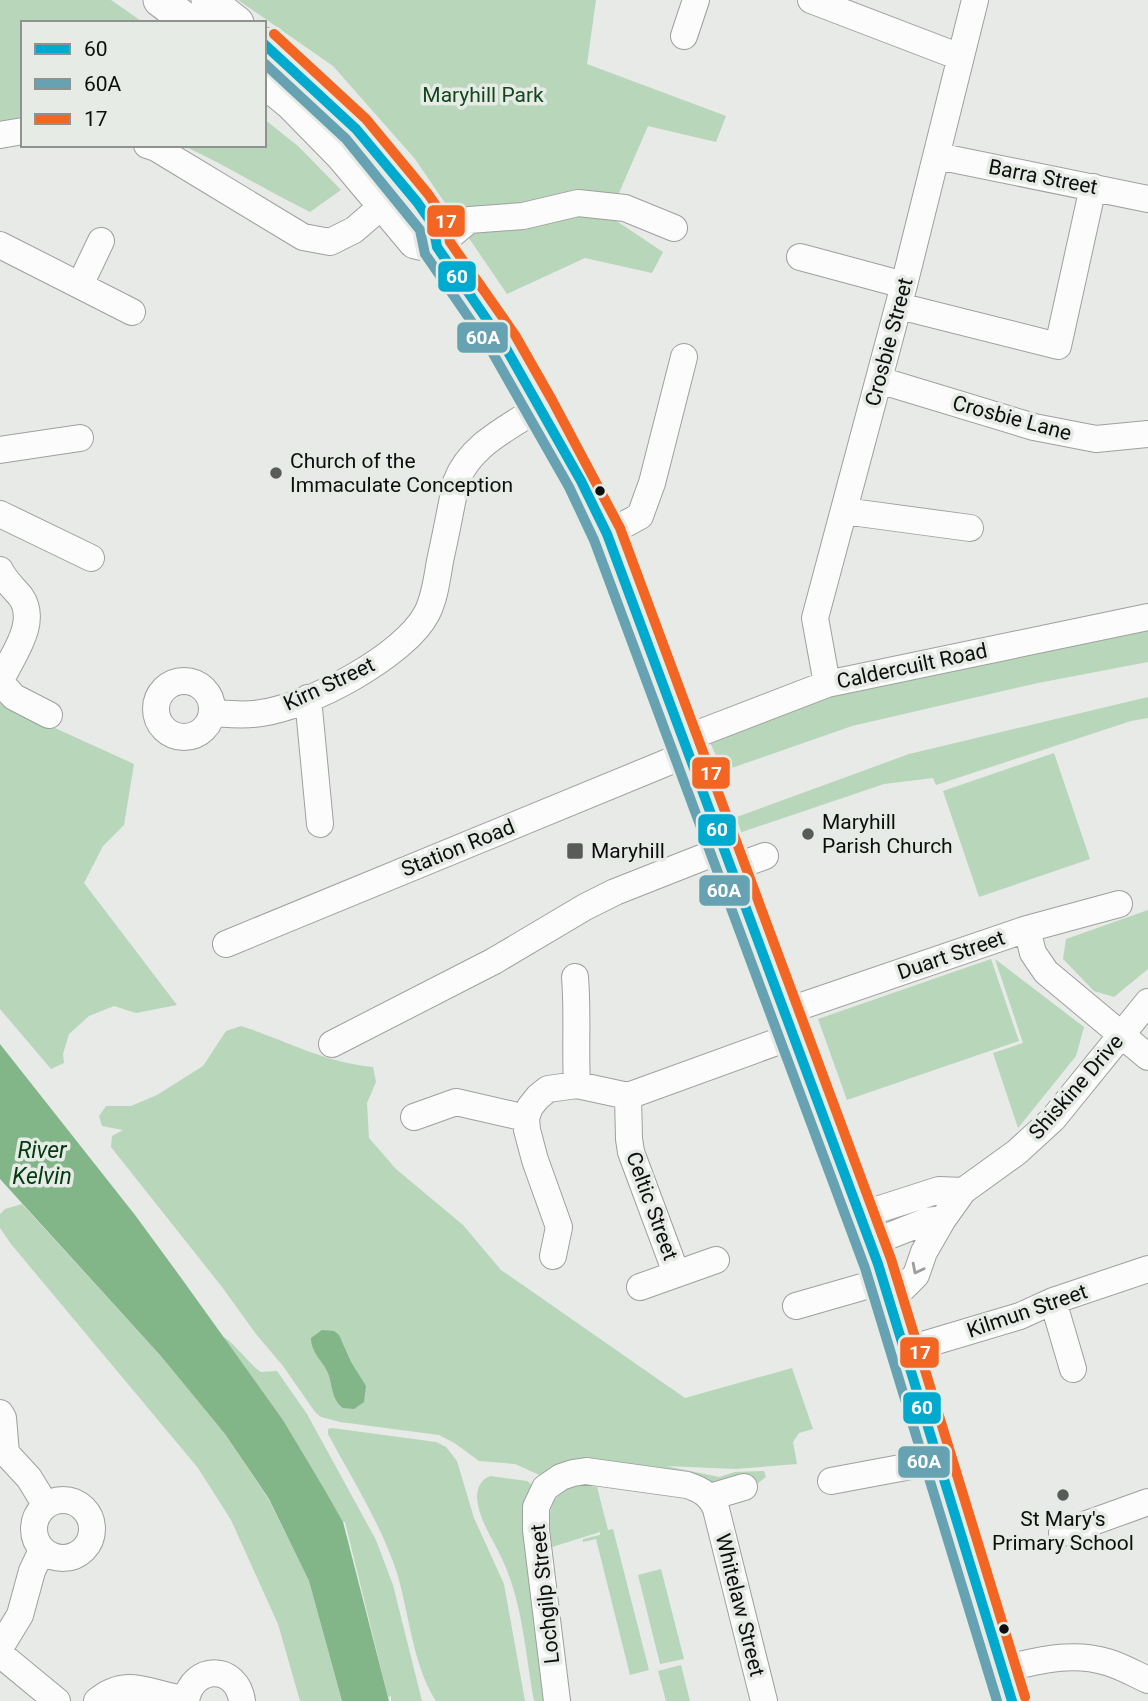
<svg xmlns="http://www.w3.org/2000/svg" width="1148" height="1701" viewBox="0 0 1148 1701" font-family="Roboto,sans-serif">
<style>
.green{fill:#b8d6ba}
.water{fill:#82b588}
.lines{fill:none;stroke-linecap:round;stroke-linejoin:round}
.minor-casing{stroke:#9ea09e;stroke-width:28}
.major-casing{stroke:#9ea09e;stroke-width:35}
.minor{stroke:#fbfcfb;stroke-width:26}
.major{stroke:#fbfcfb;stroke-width:33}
.bus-1-casing{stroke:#e6ebe6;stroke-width:16}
.bus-2-casing{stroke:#e6ebe6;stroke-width:16}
.bus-3-casing{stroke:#e6ebe6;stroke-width:16}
.bus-1{stroke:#00a9ce;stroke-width:10}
.bus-2{stroke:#66a2b2;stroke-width:10}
.bus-3{stroke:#f26522;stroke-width:10}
.oneway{stroke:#9c9d9c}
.poi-dot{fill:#595b59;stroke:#e6ebe6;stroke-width:2.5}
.bus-dot{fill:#0d0e0d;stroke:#e6ebe6;stroke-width:2.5}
.labels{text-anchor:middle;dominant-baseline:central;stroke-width:7;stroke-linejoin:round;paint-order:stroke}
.park-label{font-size:21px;fill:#13471d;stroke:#e6ebe6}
.street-label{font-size:21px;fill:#0d0e0d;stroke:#e6ebe6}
.poi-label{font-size:21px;fill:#0d0e0d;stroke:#e6ebe6;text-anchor:start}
.water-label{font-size:23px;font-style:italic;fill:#023a10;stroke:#e6ebe6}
.line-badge{stroke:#e6ebe6;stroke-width:2.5}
.badge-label{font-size:19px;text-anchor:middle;font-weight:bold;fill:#fff}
</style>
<rect width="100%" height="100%" fill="#e7eae7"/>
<path class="green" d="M0 0H111L144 23H23V123L0 126Z
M238 0H596L587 64 726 116 716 142 648 126 609 216 663 252 652 273 585 258 507 294 415 159 333 66Z
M264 119 298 146 341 190 310 212C267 191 226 165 182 145H264Z
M1148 628V662L1038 683 852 726 723 771 708 738 857 688Z
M1148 697V718L1131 721 936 785 933 778 884 784 739 833 737 817 909 754Z
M0 703 134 764 124 825 103 846 84 883 177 1005 136 1013 114 1006 89 1016 69 1034 63 1054 64 1063 51 1069 0 1009Z
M1054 753 1090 859 979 897 943 791Z
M1148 910V969L1114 997 1094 991 1063 959 1066 939Z
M991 959 1019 1041 847 1100 818 1019Z
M995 959 1084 1027 1076 1056 1018 1128 993 1053 1023 1043Z
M241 1026C288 1041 323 1062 373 1067L376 1082 367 1103 369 1138 396 1169 463 1225 501 1270 685 1398 792 1368 813 1429 799 1433 793 1442 797 1464 736 1469 666 1466 719 1477 735 1472 764 1471 766 1477 757 1484 750 1495 717 1485 544 1477 515 1464 479 1461 456 1444 439 1435 340 1422 321 1417 315 1412 283 1366 256 1334 222 1287 111 1147 112 1136 123 1130 102 1126 99 1116 106 1106H131L157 1095 203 1066 226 1031Z
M22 1204 160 1355 225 1434 269 1500 309 1581 342 1701H300L278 1624 231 1520 198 1468 11 1244 0 1228V1214L5 1209Z
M223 1337C233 1341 249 1364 261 1372L277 1371 307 1414 376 1540 393 1585 422 1701H391V1696L388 1697 345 1522H343L283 1420Z
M332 1428 436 1442 446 1447 457 1461 474 1518 504 1584 525 1701H436C413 1666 409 1613 397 1573 381 1524 352 1479 328 1434V1429Z
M490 1476 527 1481 536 1488 550 1701H534C526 1657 523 1609 506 1568 497 1544 479 1523 477 1498 477 1487 481 1480 490 1476Z
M583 1485 597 1487 608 1530 613 1529 649 1670 630 1675 596 1539 583 1542V1539L600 1535V1532L552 1547C548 1517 545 1490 583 1485Z
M661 1569 684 1659 660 1664 638 1575Z
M681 1665 690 1701H666L658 1671Z"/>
<path class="water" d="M0 1044 135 1215 179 1275 283 1420 323 1487 343 1522 389 1701H342L309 1581 269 1499 225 1434 160 1355 0 1179Z
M322 1330 334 1331 339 1335 351 1362 366 1386 364 1402 354 1409 343 1408C331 1399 333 1386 328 1373 323 1361 311 1353 311 1338Z"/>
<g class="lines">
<defs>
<path id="minor" d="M811 0 960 57
M684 36 696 0
M0 135 23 131
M147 145 156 148 303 237 330 242 354 230 397 193
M937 156 1148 199
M0 245 132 312
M437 247 469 220 523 216 578 203 625 208 674 228
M800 257 904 285
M80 285 101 241
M899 306 1058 346 1093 187
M879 380 1034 427 1096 439 1148 434
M0 450 80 438
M844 511 970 528
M0 514 91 558
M607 534 640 516 652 483 684 357
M0 570C5 581 14 588 21 597 38 622 14 653 3 676L2 684 14 697 49 715
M156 709a28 28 0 1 1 56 0a28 28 0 1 1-56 0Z
M827 684 815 618 904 285 975 0
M308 698 320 824
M213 713C229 714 245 716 261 713 308 707 405 656 427 613 435 597 437 578 440 561 446 534 451 508 456 482 470 445 508 428 540 407
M684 739 827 684 1148 617
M732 868 765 856
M1027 929 1033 953 1046 972 1148 1057
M226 944 690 753
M575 977C578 1013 575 1049 577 1085
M784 1012 1027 929 1119 904
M332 1044 494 961 585 907 615 892 724 849
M628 1096 629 1139 631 1152 676 1273
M414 1117 456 1102 526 1118
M861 1215 939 1190 963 1191
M871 1243 927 1221 943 1219
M553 1256 559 1227 535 1160 527 1130 526 1118 530 1107 538 1097 548 1089 577 1085 628 1096 793 1036
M640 1287 716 1260
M890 1301 916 1275 924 1252 943 1219 963 1191 1017 1152 1053 1119 1148 1002
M1053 1301 1073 1369
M796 1306 883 1281
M906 1350 1020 1316 1053 1301 1148 1269
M0 1413 3 1418 6 1453 29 1478 45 1504
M831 1481 938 1461
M710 1497 744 1487
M34 1529a29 29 0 1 1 58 0a29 29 0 1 1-58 0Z
M1062 1533 1148 1502
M0 1648 20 1615 32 1571 42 1550
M0 1654 57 1701
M1002 1669C1038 1661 1071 1651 1107 1662 1121 1666 1135 1674 1148 1680
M97 1701C128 1675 151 1695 185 1699
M186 1701C192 1664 237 1664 242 1701
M557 1701 536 1530V1507L545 1488 561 1477 573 1473 586 1471 687 1485C702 1490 710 1495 716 1509L764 1701"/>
<path id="major" d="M160 0 190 23
M208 0 237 23
M264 44 356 129 417 202 433 225 437 247 503 343 540 407 581 481 607 534 878 1264 1012 1701
M264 81 291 103 342 155 415 242 437 247"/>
</defs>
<use href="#minor" class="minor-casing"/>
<use href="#major" class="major-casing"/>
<use href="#minor" class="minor"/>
<use href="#major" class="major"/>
<defs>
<path id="bus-1" d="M264 44 356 129 417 202 433 225 437 247 503 343 581 481 607 534 878 1264 1012 1701"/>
<path id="bus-2" d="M264 63 346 139 420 230 425 254 491 350 569 487 594 540 865 1268 997 1701"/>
<path id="bus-3" d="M274 34 366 119 428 194 446 220 450 242 515 335 552 400 620 528 891 1259 1025 1697"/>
</defs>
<use href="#bus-1" class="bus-1-casing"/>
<use href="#bus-2" class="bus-2-casing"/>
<use href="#bus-3" class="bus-3-casing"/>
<use href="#bus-1" class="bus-1"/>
<use href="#bus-2" class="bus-2"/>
<use href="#bus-3" class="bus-3"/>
</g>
<defs><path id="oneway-chevron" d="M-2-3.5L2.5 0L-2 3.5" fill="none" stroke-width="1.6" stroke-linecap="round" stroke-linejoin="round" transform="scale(1.75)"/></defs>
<use class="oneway" href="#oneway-chevron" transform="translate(917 1269) rotate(117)"/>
<g class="poi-dot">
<circle cx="276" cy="473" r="7"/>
<circle cx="808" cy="834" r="7"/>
<rect x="566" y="842" width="18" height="18" rx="3.5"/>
<circle cx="1063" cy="1495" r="7"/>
</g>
<g class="bus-dot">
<circle cx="600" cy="491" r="6"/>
<circle cx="1004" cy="1629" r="6"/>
</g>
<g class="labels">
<g class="park-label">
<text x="483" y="95">Maryhill Park</text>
</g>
<g class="street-label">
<text transform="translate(1043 177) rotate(11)">Barra Street</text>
<text transform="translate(889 342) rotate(-75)">Crosbie Street</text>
<text transform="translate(1012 418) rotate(15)">Crosbie Lane</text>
<text transform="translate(912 666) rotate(-12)">Caldercuilt Road</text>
<text transform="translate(329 684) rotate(-25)">Kirn Street</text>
<text transform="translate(458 848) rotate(-22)">Station Road</text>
<text transform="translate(951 955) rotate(-19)">Duart Street</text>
<text transform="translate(1076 1087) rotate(-49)">Shiskine Drive</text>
<text transform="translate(652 1206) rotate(70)">Celtic Street</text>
<text transform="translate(1027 1311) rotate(-19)">Kilmun Street</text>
<text transform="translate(545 1594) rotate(-96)">Lochgilp Street</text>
<text transform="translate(740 1605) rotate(76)">Whitelaw Street</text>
</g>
<g class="poi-label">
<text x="290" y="461">Church of the<tspan x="290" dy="24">Immaculate Conception</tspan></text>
<text x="822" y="822">Maryhill<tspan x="822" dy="24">Parish Church</tspan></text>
<text x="591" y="851">Maryhill</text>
<text x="1063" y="1519" text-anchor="middle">St Mary's<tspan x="1063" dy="24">Primary School</tspan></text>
</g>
<g class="water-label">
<text x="42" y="1150">River<tspan x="42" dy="26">Kelvin</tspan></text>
</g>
</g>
<g class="line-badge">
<rect x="426" y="204" width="40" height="34" rx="7" fill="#f26522"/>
<rect x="437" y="260" width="40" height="33" rx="7" fill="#00a9ce"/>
<rect x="456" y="321" width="53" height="33" rx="7" fill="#66a2b2"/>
<rect x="691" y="756" width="40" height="34" rx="7" fill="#f26522"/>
<rect x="697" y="813" width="40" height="34" rx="7" fill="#00a9ce"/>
<rect x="698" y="874" width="53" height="33" rx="7" fill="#66a2b2"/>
<rect x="899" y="1336" width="41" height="33" rx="7" fill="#f26522"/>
<rect x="902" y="1391" width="40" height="34" rx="7" fill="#00a9ce"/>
<rect x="897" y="1445" width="54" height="34" rx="7" fill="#66a2b2"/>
</g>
<g class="badge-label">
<text x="446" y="228">17</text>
<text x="457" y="283">60</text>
<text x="483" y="344">60A</text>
<text x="711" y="780">17</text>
<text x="717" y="836">60</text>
<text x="724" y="897">60A</text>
<text x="920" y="1359">17</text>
<text x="922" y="1414">60</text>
<text x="924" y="1468">60A</text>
</g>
<rect x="21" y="21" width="245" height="126" fill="#e6ebe6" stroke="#8f938f" stroke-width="2"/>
<rect x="35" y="44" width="35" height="10" fill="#00a9ce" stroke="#8f938f" stroke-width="2"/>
<text x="84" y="56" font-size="21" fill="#0d0e0d">60</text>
<rect x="35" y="79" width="35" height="10" fill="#66a2b2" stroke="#8f938f" stroke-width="2"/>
<text x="84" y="91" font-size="21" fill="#0d0e0d">60A</text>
<rect x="35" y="114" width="35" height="10" fill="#f26522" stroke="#8f938f" stroke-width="2"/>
<text x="84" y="126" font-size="21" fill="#0d0e0d">17</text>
</svg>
